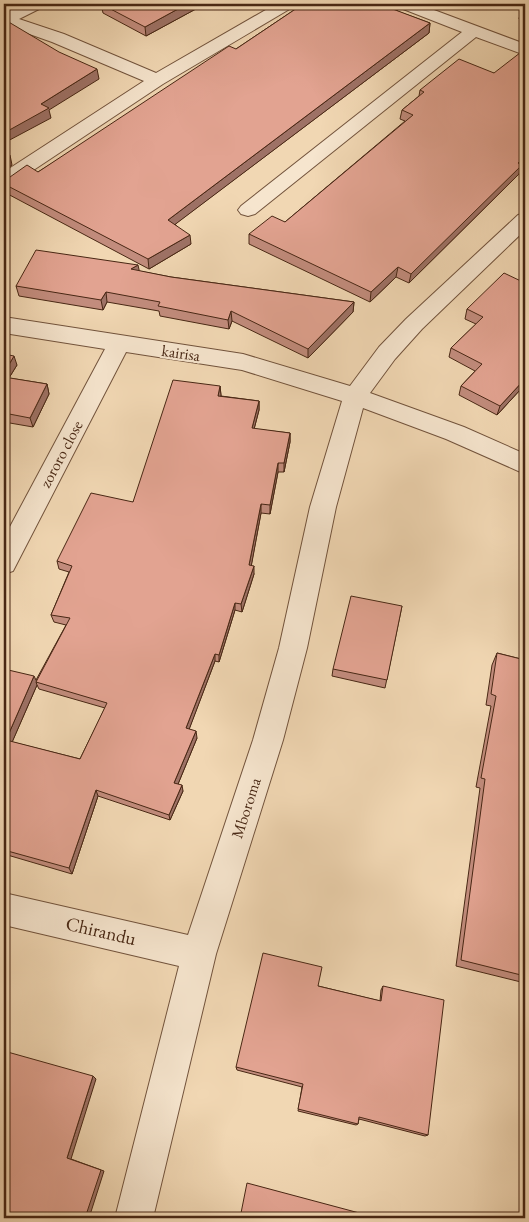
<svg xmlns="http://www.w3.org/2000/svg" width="529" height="1222" viewBox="0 0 529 1222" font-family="'EB Garamond',serif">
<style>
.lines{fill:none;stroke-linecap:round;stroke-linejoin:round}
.street-casing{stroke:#72533c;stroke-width:2}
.street{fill:#f6e5ce;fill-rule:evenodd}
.wall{fill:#c28c7d;stroke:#482714;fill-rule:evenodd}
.shaded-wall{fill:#9e7266;stroke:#482714}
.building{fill:#e2a391;stroke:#482714}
.labels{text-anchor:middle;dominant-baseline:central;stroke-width:4.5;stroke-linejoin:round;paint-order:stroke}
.street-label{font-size:16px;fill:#482714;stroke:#f6e5ce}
.near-street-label{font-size:19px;fill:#482714;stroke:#f6e5ce}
</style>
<rect width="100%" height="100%" fill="#f1d7b3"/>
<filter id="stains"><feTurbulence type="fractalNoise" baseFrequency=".004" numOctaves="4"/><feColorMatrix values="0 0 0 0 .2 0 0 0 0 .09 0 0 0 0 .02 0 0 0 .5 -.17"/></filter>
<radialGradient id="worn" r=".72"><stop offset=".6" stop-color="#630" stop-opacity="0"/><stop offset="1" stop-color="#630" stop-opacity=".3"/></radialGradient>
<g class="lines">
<defs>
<path id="street" d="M24 4H45L43 7 19 19 64 34 156 73 276 4H295L293 7 163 84 11 185 4 187V172L144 81 52 42 4 25V13Z
M396 4H418L525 44V55L476 37 255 214 248 216 241 214 238 210 241 206 462 32 398 7Z
M525 213V230L422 329 395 359 370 393 464 427 525 454V474L446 439 363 408 336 507 307 648 283 740 216 954 153 1218H115L179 966 4 925V893L188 935 253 740 279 648 310 507 342 401 242 370 126 352 13 571 4 574V538L105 349 4 333V317L243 354 350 386 379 347 406 319 518 215Z"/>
</defs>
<use href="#street" class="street-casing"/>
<use href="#street" class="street"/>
</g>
<path class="wall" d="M101 4H205L146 36 103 13Z
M303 4H400L399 9 397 11 430 23 429 33 175 224 191 244 149 269 4 192V179L38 172 236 49Z
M525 6V21L519 19 521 9Z
M494 73 521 168 519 174 409 283 396 277 370 302 249 244V234L285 222 405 121 400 119 402 110 419 96 420 90Z
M139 271 171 277 354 302 353 312 308 358 232 321 229 329 160 316 159 311 107 302 103 310 19 296 16 286Z
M525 283V393L520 390 497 415 459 395 461 386 475 371 449 357 451 348 476 324 465 319 467 309Z
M4 354 17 365 9 378 47 384 49 394 33 427 4 422Z
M220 386 221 396 259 401V410L254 429 290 433V442L284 472H278L270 514 261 513 251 566 254 574 242 612 235 610 219 662 215 661 189 729 197 738 178 784 183 791 170 820 98 796 72 874 4 854V836L7 829 4 828V669L36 680 66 625 54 622 51 615 69 572 59 569 57 561 133 502ZM37 685 39 689 105 708 80 759 12 742Z
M402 606 385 688 332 676 333 669Z
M497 653 525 660V983L456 966 480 788 476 787 491 706 486 705 492 665Z
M318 986 380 1001 381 990 383 986 428 1135 425 1136 359 1119 358 1124 356 1125 298 1111 302 1087 237 1070 236 1067Z"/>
<path class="shaded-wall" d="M187 4H205L146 36 145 27Z
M395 4H400L399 9 389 18 390 8Z
M430 23 429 33 169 229 168 220Z
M97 69 99 79 49 110 51 118 4 143V133L41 104Z
M10 155 12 165 4 171V159Z
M525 157V164L521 168 519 174 409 283 411 274Z
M190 235 191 244 149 269 148 259Z
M138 265 140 274 131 269Z
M398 267 396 277 370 302 371 292Z
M106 292 107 302 103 310 101 300Z
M354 302 353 312 308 358V349Z
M231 311 232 321 229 329 228 320Z
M14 356 17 365 4 386V373Z
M523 381 520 390 497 415 500 406Z
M47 384 49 394 33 427 30 418Z
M220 386 221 395 219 405 218 396Z
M259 401V410L252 437V428Z
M290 433V442L284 472V463Z
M278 463V472L270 514V505Z
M261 504V513L250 573 249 565Z
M254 566V574L242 612 241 604Z
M235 603V610L219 662V655Z
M215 654V661L187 735 186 728Z
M34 676 37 682H36L37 685 10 747 6 740Z
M196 731 197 738 176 789 174 783Z
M182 785 183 791 170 820 169 815Z
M96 790 98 796 72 874 69 868Z
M93 1076 96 1079 71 1159 104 1171 89 1218H85L67 1158Z"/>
<path class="building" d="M101 4H187L145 27Z
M303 4H395L390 8 430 23 168 220 190 235 148 259 4 184V179L10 177 27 165 38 172 229 46 236 49Z
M525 6V11L521 9Z
M7 21 59 52 97 69 41 104 49 108 4 133V22Z
M525 49V157L518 163 522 165 411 274 398 267 371 292 249 234 272 216 285 222 413 115 402 110 424 92 420 90 459 59 494 73Z
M4 152 10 155 4 159Z
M36 250 138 265 131 269 171 277 354 302 308 349 231 311 228 320 158 306 160 302 106 292 101 300 16 286Z
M504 273 525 283V382L523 381 500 406 461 386 482 364 451 348 483 317 467 309Z
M4 354 14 356 4 373Z
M4 377 47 384 30 418 4 413Z
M173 380 220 386 218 396 259 401 252 428 290 433 284 463H278L270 505 261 504 249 565 254 566 241 604 235 603 219 655 215 654 186 728 196 731 174 783 182 785 169 815 96 790 69 868 4 850V836L9 825 4 824V669L34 676 6 740 80 759 107 703 36 682 70 618 51 615 72 566 57 561 91 493 133 502Z
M351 596 402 606 387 680 333 669Z
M497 653 525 660V976L461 960 485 779 481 778 496 696 491 694Z
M263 953 322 967 318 986 381 1001 383 986 444 1000 428 1135 359 1117 358 1124 298 1109 303 1084 236 1067Z
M4 1051 93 1076 67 1158 101 1170 85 1218H4Z
M247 1183 378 1218H240Z"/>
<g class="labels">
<g class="street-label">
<text transform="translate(181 353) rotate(8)">kairisa</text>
<text transform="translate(61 454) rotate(-62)">zororo close</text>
<text transform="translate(246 808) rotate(-72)">Mboroma</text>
</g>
<g class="near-street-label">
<text transform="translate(101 931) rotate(13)">Chirandu</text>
</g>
</g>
<rect width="529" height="1222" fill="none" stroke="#f1d7b3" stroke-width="20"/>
<rect x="5" y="5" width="519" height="1212" fill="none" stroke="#482714" stroke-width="2.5"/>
<rect x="10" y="10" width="509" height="1202" fill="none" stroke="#482714"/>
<rect width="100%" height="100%" filter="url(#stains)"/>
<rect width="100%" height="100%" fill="url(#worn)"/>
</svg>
